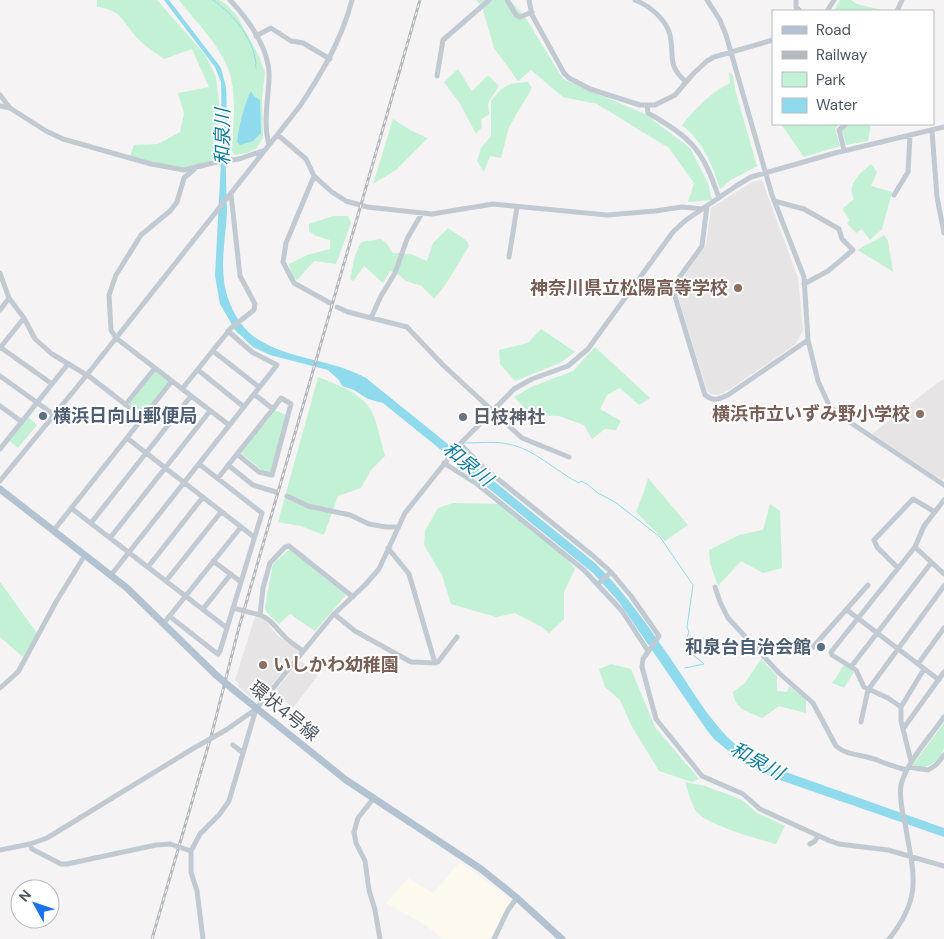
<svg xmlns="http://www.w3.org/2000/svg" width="944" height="939" viewBox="0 0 944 939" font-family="'DM Sans','Noto Sans JP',sans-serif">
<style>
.commercial{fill:#fdf9ef}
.education{fill:#e6e4e5}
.green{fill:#c3f1d5}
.water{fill:#90daee}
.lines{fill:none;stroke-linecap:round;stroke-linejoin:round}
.stream{stroke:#90daee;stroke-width:1}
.minor{stroke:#c1cad2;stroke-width:5}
.major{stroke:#b3c2d1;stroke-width:7}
.rail-casing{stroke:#b5b8bd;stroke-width:3}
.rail{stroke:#fff;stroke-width:1;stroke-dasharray:4;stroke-linecap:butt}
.minor-bridge{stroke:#c1cad2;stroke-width:5}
.major-bridge{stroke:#b3c2d1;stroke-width:7}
.education-dot{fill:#8d6e63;stroke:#fff;stroke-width:2}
.service-dot{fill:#5c6f8a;stroke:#fff;stroke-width:2}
.worship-dot{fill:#6b7280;stroke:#fff;stroke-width:2}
.labels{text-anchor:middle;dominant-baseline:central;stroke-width:4;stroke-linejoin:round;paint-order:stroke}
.education-label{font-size:18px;font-weight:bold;fill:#785e54;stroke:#fff;text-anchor:end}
.service-label{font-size:18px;font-weight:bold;fill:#4e5e75;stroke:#fff;text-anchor:start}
.worship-label{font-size:18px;font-weight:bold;fill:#5b616d;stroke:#fff;text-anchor:start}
.street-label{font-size:18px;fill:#4a5661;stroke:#fff}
.water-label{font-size:19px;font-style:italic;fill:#0c7c9b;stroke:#fff}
</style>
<rect width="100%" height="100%" fill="#f5f3f3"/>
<path class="commercial" d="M460 862 511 900 490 939H444L424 924 386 903 408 878 433 893Z"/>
<path class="education" d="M762 180 798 278 803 330 796 344 727 391 718 395 711 394 707 391 676 290 677 286 706 245 711 208 752 182Z
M944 379V477L942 480 872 434 936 384Z
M255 617 264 619 279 637 299 651 259 701 254 700 238 686 239 684 235 680Z
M300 661 318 675 293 708 274 692Z"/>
<path class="green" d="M97 0H157L206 56 216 77 219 102 218 134 214 160 186 169 171 167 130 156 134 145 158 144 180 132 184 114 178 93 209 87 192 49 164 59C156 53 146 47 139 40 123 23 123 10 97 7Z
M179 0H219L226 4 237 16 259 56 265 73 262 98 263 138 256 149 247 153 235 155 232 151C233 124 238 92 227 66 217 42 195 21 179 0Z
M476 0H510L527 20 563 79 645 114 690 148 708 183 712 200 688 202 694 183 669 148 597 104 563 97 531 70 518 81 494 48 482 6Z
M840 0H851L857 4 886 11H834Z
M458 69 472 91 488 75 499 86 488 103 489 114 481 120 482 127 476 134 459 102 444 82Z
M729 72 733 76 736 93 757 166 731 180 720 189C712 164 703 142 682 125 696 108 710 93 730 83Z
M528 82 532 88 509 127 501 158 490 156 484 172 477 161 481 148 491 136V101C504 85 507 83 528 82Z
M393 119 410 130 428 138 396 170 373 184Z
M781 124H839L835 129 840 146 804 157Z
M850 124H871L868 141 846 145 842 131Z
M871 164 877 172 871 186 892 192 882 229 870 240 862 229 856 233 847 223 850 220 842 209 854 199C846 185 860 173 871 164Z
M333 216H348L351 223 336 264 314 261 297 280 291 276 289 264 307 255 330 249V240L316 236 309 231V224Z
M448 228 467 241 469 246 444 287 434 299 422 286 406 281 399 275 390 271 383 283 364 266 353 281 350 279 355 256 361 242 381 239 387 244 393 253 411 254 427 261 433 243Z
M884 235 888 241 893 272C881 263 869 258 858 250 866 244 874 242 884 235Z
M541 329 575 352 560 363 515 381 500 364 499 350 528 343Z
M595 347 650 398 639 405 620 388 607 395 600 409 621 421 616 430 605 429 592 439 584 425 559 416 538 415 527 410 514 397 531 387 573 371Z
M155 371 169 381 143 415 129 404Z
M318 377C337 385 364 393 373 414 378 427 381 442 385 456L371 470 361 488 338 496 324 535 301 526 278 522Z
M275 410 286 415 271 472 262 470 241 453Z
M28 417 37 425 18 448 9 441Z
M648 478 688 525 665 541 636 512 644 492Z
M453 503 499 504 557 547 575 569 564 592V619L549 633 542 627 515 613 496 617 451 604 442 575 424 545 425 531 438 508Z
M770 504 780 511 782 568 763 573 741 561 718 586 710 563 709 550 739 535 763 530Z
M290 549 346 595 315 631 290 614 279 624 266 612 265 607 273 564Z
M0 582 37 633 23 657 0 637Z
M761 659 777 676V691L787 692 789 686 806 699V713L779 706 762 718C749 712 734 709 733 692L745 683Z
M611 664 631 669 655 727 699 779 692 782 659 771 631 725 620 700 605 687 599 669Z
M844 665 854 672 844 688 832 683Z
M944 723C944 731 944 741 944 748 941 760 924 773 912 766Z
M685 782 705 786 727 794 742 800 757 813 785 826 776 844C758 839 706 825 696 811 691 803 688 791 685 782Z"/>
<path class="water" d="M164 0H169L221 68 226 87C228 116 225 145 226 174 226 187 227 200 227 212 226 234 221 258 224 280 226 301 239 327 256 338 288 360 333 359 366 378L595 563C627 594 650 629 675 665 702 705 721 742 766 765L944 828V837L777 779 743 763 714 739 706 729 619 602 593 573 383 403 368 399 354 390 342 386 339 380 328 370 270 355 253 347 235 330 220 304 215 276 222 142 221 82 215 67Z
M251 91 254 96 260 100 261 133 253 141 240 145 237 142C239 126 244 105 251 91Z"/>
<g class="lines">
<path class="stream" d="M213 0C233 13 257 43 256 68
M465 443C479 443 494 441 508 444 535 449 555 471 579 483L581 481 587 484 598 493 615 502 660 537 693 585 687 627 689 632 686 640V649L704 664 685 668"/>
<path class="minor" d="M230 0C249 20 271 51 269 79 268 101 263 123 269 145
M507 0 516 15 520 17 532 12
M529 0 532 15 564 73 569 78 590 89 640 105H655L675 95 693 74 707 61 714 57 773 40
M635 0C650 6 666 19 670 35 675 57 666 64 686 82
M707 0 720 20 726 35 772 195 804 277 808 340 818 381 829 405 842 417 944 485
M796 0V7L800 11
M827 11 834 0
M897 11 902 0
M256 36 271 28 291 41 303 43 330 59
M437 76 443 40 489 0
M0 95 10 108 46 131 63 139 151 164 184 170 217 162 239 159 265 150
M647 105 648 113C693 139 702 149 719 198
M0 106 10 108
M932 131 937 197 944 233
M278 135 306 159 314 176 332 192 346 201 367 207 432 214 493 204 607 215 655 211 682 207 703 209
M844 150 839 130 846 124
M198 166 184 178 177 202 170 211 141 235 116 275 109 295 111 330 116 338 229 425
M314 176 286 243 283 262 294 283 330 303
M894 195 908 172 910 136
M774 201 804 209 839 229 842 239 853 250 828 271 804 284
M707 206 702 246 674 285 673 290 705 395C714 402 719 399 728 395L808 340
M509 257 517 207
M0 273 9 298 24 318 35 339 52 354 90 377 143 418
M337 307 348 312 407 327 443 365 522 438 569 457
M0 310 9 298
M371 318 381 296 395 273 407 239 422 213
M0 347 52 384
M0 348 24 318
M213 351 259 387
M198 370 244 407
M0 376 53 414
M182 389 231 328 254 310 255 304 240 276 231 194
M126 404 155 368
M0 406 22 422
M127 438 254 537
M460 444 483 467 592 555 611 572 631 596 659 636 643 659 642 667 656 719 702 776 743 794 760 809 830 841 839 844 888 850 944 866
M0 449 68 364
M237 454 259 472 272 475 291 404 281 398 273 409
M444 463 477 484 584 570 622 611 648 651
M228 465 253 485 276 492
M218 478 273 409 254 394
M0 481 86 376 300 106C323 71 341 41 352 0
M287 496 308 506 350 515 369 524 386 527H398
M71 508 227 628
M91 523 191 396
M54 530 172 381
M110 538 210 411
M915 547 944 574
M213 561 241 582
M148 567 203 497
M898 568 877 547 874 540 913 499 935 512
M111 575 277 365 252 352 228 331
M166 581 221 512
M598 584 608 575
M715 587 720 602 728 618 779 673 813 703 836 746C847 756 863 754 877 760 886 764 896 767 906 770
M203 609 231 574
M847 610 939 680
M334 614 355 631 411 662 435 663 409 574 388 548
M173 619 215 652 218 654 220 651 262 513 199 464
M164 623 241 527
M813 647 868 585
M303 651C297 646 289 642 284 636 276 628 271 619 260 615L263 588 270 563 285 547 289 546 353 597
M438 662 457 637
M918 664 944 628
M851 667 931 563
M0 688 18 672 56 602 85 555
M901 707 924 669
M861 722 868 690 944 586
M903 729 944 672
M226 730 256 709 333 615 365 585 379 569 405 513 460 444 514 389 532 379 568 366 588 349 673 232 686 220 736 186 751 177 835 153 944 127
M233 745 243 753
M911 761 901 721V707L888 698 864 687 856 670 832 655 831 652 915 547 924 526 944 500
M908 767 928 770 936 765 944 755
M373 799 358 818 354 832 356 843 365 861 369 890 375 910 380 939
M30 844 32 849 61 864H67L156 845 170 844
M810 844 815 841 818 836
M0 850 30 844 47 838 194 748
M203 939 197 891 191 872V851L200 834 219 815 229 801 256 709
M494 939 508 910 517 898
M889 939C924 895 913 874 905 823 902 811 899 798 901 785 906 763 931 736 944 717"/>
<path class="major" d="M0 489 127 588 216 675
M235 691 346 780 481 869 517 898 562 939"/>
<defs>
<path id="rail" d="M152 939 212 733 238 631 420 0"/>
</defs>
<use href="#rail" class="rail-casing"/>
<use href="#rail" class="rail"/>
<path class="minor-bridge" d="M233 608 260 615
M194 748 226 730
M170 844 188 850"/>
<path class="major-bridge" d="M216 675 235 691"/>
</g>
<g class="education-dot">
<circle cx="738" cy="288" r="5"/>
<circle cx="920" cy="414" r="5"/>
<circle cx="263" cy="665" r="5"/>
</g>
<g class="service-dot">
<circle cx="43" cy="416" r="5"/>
<circle cx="821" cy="647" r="5"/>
</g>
<circle class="worship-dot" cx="463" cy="417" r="5"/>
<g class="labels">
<g class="education-label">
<text x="728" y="288">神奈川県立松陽高等学校</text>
<text x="910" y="414">横浜市立いずみ野小学校</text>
<text x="273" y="665" text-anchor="start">いしかわ幼稚園</text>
</g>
<g class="service-label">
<text x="53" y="416">横浜日向山郵便局</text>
<text x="811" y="647" text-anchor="end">和泉台自治会館</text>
</g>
<g class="worship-label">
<text x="473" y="417">日枝神社</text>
</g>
<g class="street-label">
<text transform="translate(284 711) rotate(39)">環状4号線</text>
</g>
<g class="water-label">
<text transform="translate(222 137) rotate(-90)">和泉川</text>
<text transform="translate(468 464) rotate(39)">和泉川</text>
<text transform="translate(757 761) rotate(29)">和泉川</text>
</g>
</g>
<rect x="772" y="10" width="162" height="115" fill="#ffffff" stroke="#b7bbc0"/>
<rect x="782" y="26" width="25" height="8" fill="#b3c2d1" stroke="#b7bbc0"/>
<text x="816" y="35" font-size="15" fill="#4a5661">Road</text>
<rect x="782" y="51" width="25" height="8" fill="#b5b8bd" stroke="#b7bbc0"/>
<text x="816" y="60" font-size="15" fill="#4a5661">Railway</text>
<rect x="782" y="72" width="25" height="15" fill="#c3f1d5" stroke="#b7bbc0"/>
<text x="816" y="85" font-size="15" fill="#4a5661">Park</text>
<rect x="782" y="98" width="25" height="15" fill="#90daee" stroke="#b7bbc0"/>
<text x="816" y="110" font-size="15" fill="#4a5661">Water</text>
<g transform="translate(35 904) rotate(310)"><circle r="24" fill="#ffffff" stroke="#b7bbc0"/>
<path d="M0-4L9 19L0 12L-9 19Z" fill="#1a73e8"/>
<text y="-8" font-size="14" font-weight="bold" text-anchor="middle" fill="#4a5661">N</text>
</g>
</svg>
